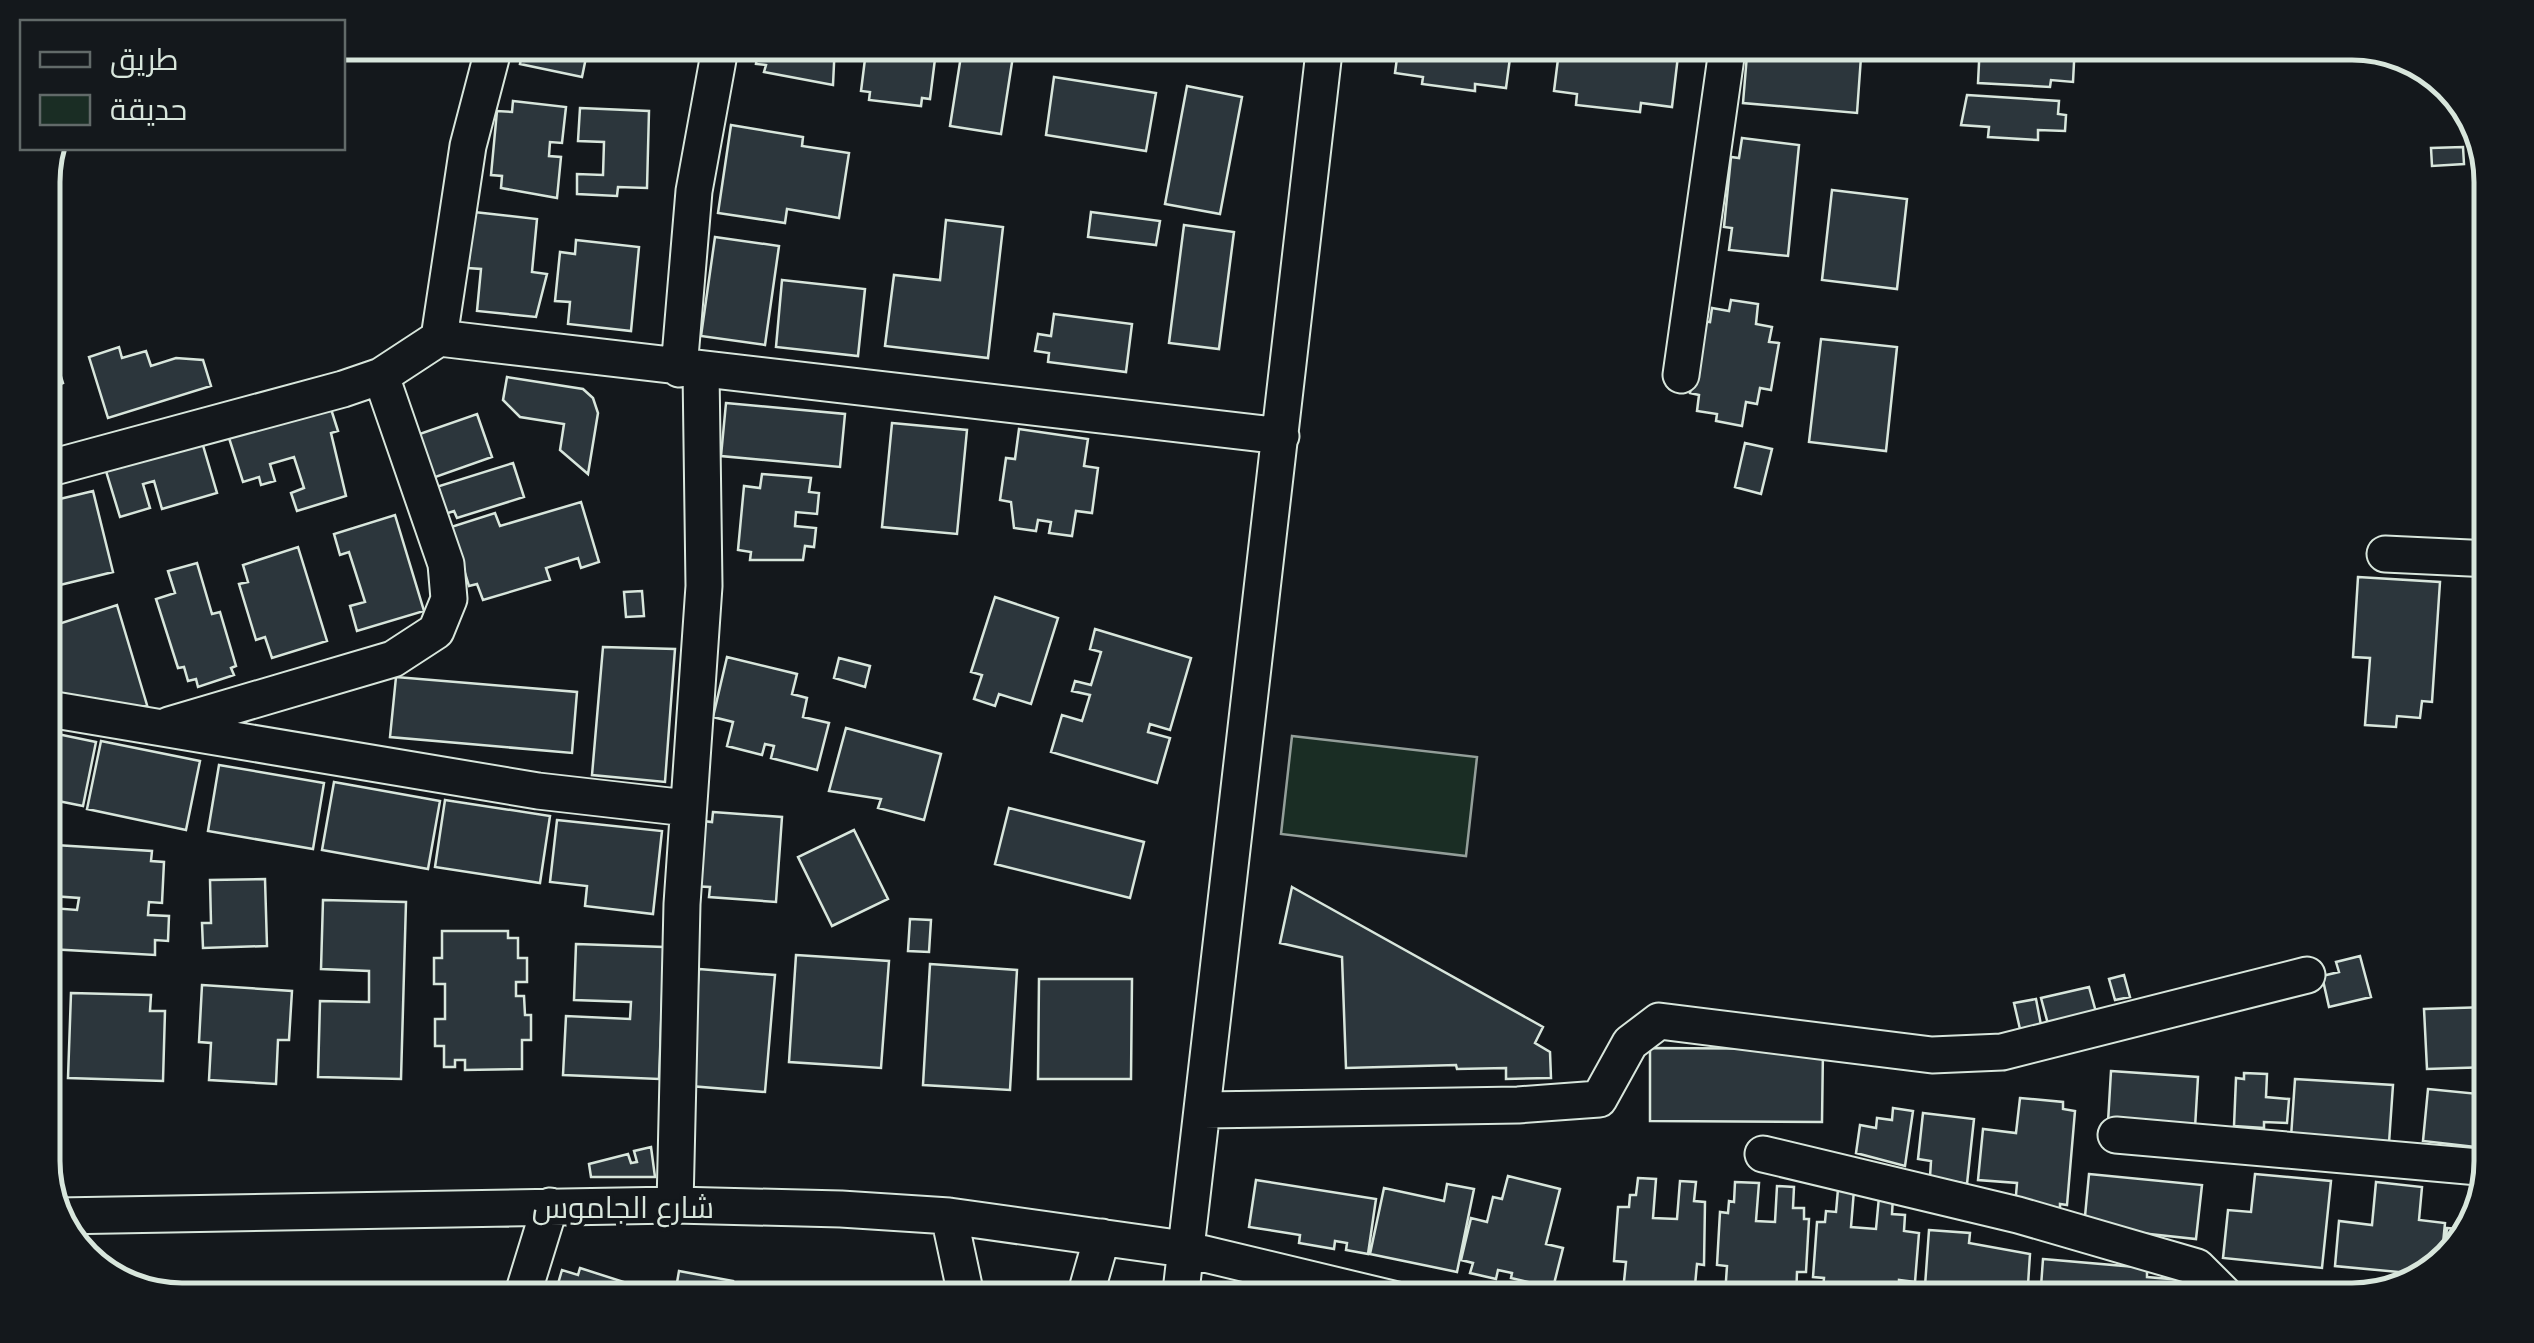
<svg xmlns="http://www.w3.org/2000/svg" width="2534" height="1343" viewBox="0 0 2534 1343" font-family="Poppins,Cairo,sans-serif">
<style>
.green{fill:#1a2d24;stroke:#939e99;stroke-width:2.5}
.building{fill:#2c363c;stroke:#d8e6dc;stroke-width:2.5}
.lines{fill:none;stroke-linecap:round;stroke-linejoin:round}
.minor-casing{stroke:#d8e6dc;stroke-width:39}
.minor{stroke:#14181c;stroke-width:35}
.labels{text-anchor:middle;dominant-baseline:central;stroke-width:8;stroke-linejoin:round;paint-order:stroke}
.street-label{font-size:30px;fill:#d8e6dc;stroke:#14181c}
.rim{fill:none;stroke:#d8e6dc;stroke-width:5}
</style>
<rect width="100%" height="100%" fill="#14181c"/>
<path class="green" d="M1292 736 1477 757 1466 856 1281 834Z"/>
<path class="building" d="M524 43H589L582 77 520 64Z
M646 43H704L702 52Z
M759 43H835L833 85 764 72 766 65 756 64Z
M867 43H937L930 99 922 98 921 106 869 100 870 92 861 91Z
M963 43H1015L1001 134 950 126Z
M1399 43H1512L1506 88 1475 84V91L1422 84 1423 77 1395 73Z
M1560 43H1679L1678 52H1647L1678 56 1672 107 1641 103 1640 112 1576 105 1577 94 1554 91Z
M1748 43H1862L1857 113 1743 103Z
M1980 43H2075L2073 82 2051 80 2050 87 1978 83Z
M1054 77 1156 93 1146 151 1046 135Z
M1187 86 1242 97 1220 214 1165 204Z
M1967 95 2059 101 2058 114 2066 115 2065 131 2038 130V140L1988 137 1989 127 1961 125Z
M513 101 566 107 562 143 550 142 549 156 561 157 557 198 501 188 502 176 491 175 497 111 512 112Z
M580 108 649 111 647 188 618 187 617 196 577 194V174L603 175 604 142 578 141Z
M731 125 803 137 802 146 849 153 839 218 787 209 785 223 718 213Z
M1742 138 1799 145 1788 256 1729 250 1732 228 1724 227 1731 157 1739 158Z
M2463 147 2464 164 2432 166 2431 148Z
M2485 155 2491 174 2480 175 2477 156Z
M1832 190 1907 199 1897 289 1822 280Z
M474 212 537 219 532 272 547 274 536 317 477 311 481 269 468 268Z
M1091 212 1160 221 1156 245 1088 237Z
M946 220 1003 227 988 358 885 346 894 275 940 280Z
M1184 225 1234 232 1219 349 1169 343Z
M715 237 779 246 765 345 701 336Z
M576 240 639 247 631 331 568 324 570 302 555 301 560 252 575 254Z
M782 280 865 289 858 356 776 347Z
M1731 300 1758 304 1756 324 1772 327 1769 342 1779 343 1771 390 1760 388 1757 404 1746 402 1742 426 1716 421 1717 414 1697 411 1699 395 1690 393 1702 321 1710 322 1712 308 1729 311Z
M1054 314 1132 324 1126 372 1048 362 1049 353 1035 351 1038 334 1051 336Z
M1821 339 1897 347 1886 451 1809 442Z
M43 341 50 342 63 383 47 390 55 422 43 425Z
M119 347 122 358 146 351 151 366 176 358 203 360 211 386 108 418 89 357Z
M507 377 583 389 593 398 598 413 588 474 560 450 564 424 520 417 503 400Z
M726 403 845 414 840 467 721 456Z
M331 409 338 431 331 433 346 496 297 511 291 493 304 488 294 457 270 464 275 481 261 485 259 477 243 482 229 438Z
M477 414 492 457 427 480 411 437Z
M892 423 967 430 957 534 882 527Z
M1019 429 1088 439 1084 466 1098 468 1092 513 1076 511 1072 536 1049 533 1051 522 1038 520 1036 531 1014 528 1011 502 1000 500 1006 458 1015 459Z
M202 442 217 493 162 509 154 481 143 484 150 508 120 517 106 471Z
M1745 443 1772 449 1761 494 1735 487Z
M513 463 524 497 457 518 454 511 442 515 433 488Z
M762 474 811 478 809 492 819 493 817 514 796 512 795 526 816 528 814 547 805 546 803 560H750L751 552 738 550 744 486 760 488Z
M93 491 113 572 56 586 43 530V503Z
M581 502 599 562 581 568 578 558 546 568 550 580 483 600 477 584 469 586 451 527 495 513 500 526Z
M395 515 424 611 357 631 350 606 365 602 349 552 340 555 334 534Z
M298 547 327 641 272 658 265 637 256 640 239 584 248 582 243 565Z
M197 563 212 614 220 612 236 666 231 668 234 675 198 687 196 679 188 681 184 667 178 668 156 599 175 593 168 571Z
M2358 577 2440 582 2432 702 2422 701 2420 718 2397 716 2396 727 2365 725 2370 658 2353 657Z
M642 591 644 616 626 617 624 592Z
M995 597 1058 618 1031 704 999 694 995 706 974 699 982 675 971 672Z
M117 605 147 705 111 713 63 702 43 629Z
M1095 629 1191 658 1170 730 1150 724 1148 732 1170 738 1157 783 1051 752 1062 715 1082 721 1090 695 1072 691 1075 681 1091 685 1101 652 1090 649Z
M603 647 675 649 665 782 592 775Z
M727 657 797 674 792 694 807 698 803 717 829 723 817 770 771 758 774 746 765 744 762 755 727 746 733 722 713 717Z
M839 658 870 666 865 687 834 678Z
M396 677 577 692 572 753 390 737Z
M846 728 941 754 924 820 878 808 881 799 829 791Z
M43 731 96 742 83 806 43 798Z
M101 741 200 761 186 830 87 809Z
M219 765 324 783 313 849 208 831Z
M334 782 440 801 428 869 322 850Z
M445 800 550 816 540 883 435 867Z
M1009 808 1144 842 1130 898 995 864Z
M713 812 782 817 776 902 709 897 710 887 689 886 694 820 712 822Z
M557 820 662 831 653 914 585 906 587 886 550 882Z
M854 830 888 899 832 926 798 857Z
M55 845 152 851 151 861 164 862 162 903 149 902 148 915 169 916 168 941 155 940V955L49 949 52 908 77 910 79 898 52 896Z
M265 879 267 946 203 948 202 923H211L210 880Z
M1292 887 1543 1027 1535 1043 1550 1052 1551 1078 1506 1079V1068L1457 1069 1456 1065 1346 1068 1342 957 1280 943Z
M323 900 406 902 401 1079 318 1077 320 1001 369 1002V971L321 969Z
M910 919 931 920 929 952 908 951Z
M442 931H508V938H518V958H527V982H516V996H524L525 1015H531V1040H522V1069L465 1070V1060H455V1067H444V1046H435V1019H445V984H434V958H442Z
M576 944 664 947 659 1079 563 1075 566 1016 630 1019 631 1002 574 1000Z
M796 955 889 961 881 1068 789 1062Z
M2360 956 2371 997 2329 1007 2322 976 2339 972 2336 962Z
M930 964 1017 970 1010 1090 923 1085Z
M699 969 775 975 765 1092 690 1086Z
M2124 975 2130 997 2115 1000 2109 979Z
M1039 979H1132L1131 1079H1038Z
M202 985 292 991 289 1040H278L276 1084 209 1080 211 1043 199 1042Z
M2089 987 2096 1012 2048 1024 2041 998Z
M71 993 151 995 150 1011H165L163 1081 68 1078Z
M2036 999 2041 1025 2020 1029 2014 1003Z
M2488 1007 2491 1067 2427 1069 2424 1009Z
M1650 1048 1823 1049 1822 1122 1650 1121Z
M2111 1071 2198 1077 2195 1128 2108 1122Z
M2244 1073 2267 1074 2266 1097 2289 1099 2287 1123 2264 1122V1128L2234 1126 2236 1078 2244 1079Z
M2295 1079 2393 1085 2389 1143 2291 1137Z
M2428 1089 2489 1095 2484 1148 2423 1141Z
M2020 1098 2063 1102V1109L2075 1111 2067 1205 2060 1204V1211L2015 1207 2017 1183 1978 1180 1983 1129 2016 1133Z
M1893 1108 1913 1111 1905 1166 1856 1153 1860 1125 1876 1128 1877 1118 1892 1120Z
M1923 1113 1974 1119 1967 1184 1930 1177 1931 1161 1918 1159Z
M651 1147 655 1177H591L589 1164 628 1154 631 1163 637 1162 634 1151Z
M2089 1174 2202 1185 2196 1239 2084 1227Z
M2255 1174 2331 1181 2322 1268 2223 1258 2228 1210 2251 1212Z
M1508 1176 1560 1189 1546 1244 1563 1248 1553 1288 1511 1278 1512 1273 1498 1270 1496 1279 1470 1273 1473 1263 1461 1260 1471 1218 1487 1222 1493 1197 1502 1199Z
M1638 1178 1656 1179 1653 1218 1677 1219 1680 1181 1696 1182 1694 1201 1705 1202 1704 1265 1697 1264 1694 1296 1623 1291 1626 1262 1614 1261 1618 1207H1629L1630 1195H1636Z
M1256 1180 1376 1199 1368 1254 1346 1250 1347 1243 1335 1241 1334 1249 1299 1243 1300 1235 1249 1227Z
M1735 1182 1759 1183 1756 1221 1775 1222 1777 1186 1794 1187 1793 1208H1804V1219H1809L1806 1272H1797L1796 1299 1725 1295 1727 1266 1717 1265 1720 1212 1728 1213 1729 1201 1734 1202Z
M2376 1182 2422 1187 2419 1220 2445 1223 2441 1264 2430 1275 2335 1266 2339 1221 2372 1225Z
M1447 1184 1474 1189 1457 1272 1370 1254 1384 1188 1444 1201Z
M1838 1189 1854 1190 1851 1227 1876 1229 1879 1197H1893L1892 1214 1905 1215 1904 1231 1919 1233 1915 1282 1899 1280 1898 1300H1822L1824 1278 1813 1277 1817 1222H1825L1826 1211 1836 1212Z
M2447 1228 2471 1230 2444 1260Z
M1929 1230 1970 1233 1969 1243 2030 1254 2027 1300H1924Z
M2043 1259 2147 1268V1277L2182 1280 2181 1294 2191 1295 2190 1300H2040Z
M580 1268 655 1292 652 1300H545L548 1292 555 1294 562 1270 578 1275Z
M679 1271 733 1281 732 1288 742 1289 740 1300H674Z
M787 1286 838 1291 837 1297 845 1300H777L778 1291 787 1293Z
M400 1287 416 1292 447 1300H396Z"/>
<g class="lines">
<defs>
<path id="minor" d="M439 338 468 146 495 43
M679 369 694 191 721 43
M1681 375 1728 43
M43 470 343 389 381 376 439 338 1281 436
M2385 554 2491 559
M43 708 538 791 687 808
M169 725 393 659 436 631 449 599 446 564 381 376
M1204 1110 1518 1105 1599 1099 1630 1043 1659 1021 1932 1055 2002 1052 2307 975
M2116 1135 2490 1168
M1763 1154 2018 1215 2197 1267 2230 1300
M675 1205 682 904 704 586 701 370
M58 1216 675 1205 841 1209 949 1216 1184 1249 1397 1300
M949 1216 967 1300
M521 1300 550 1206
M1084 1300 1102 1237
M1180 1300 1325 43"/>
</defs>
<use href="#minor" class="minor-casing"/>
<use href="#minor" class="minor"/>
</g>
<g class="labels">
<g class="street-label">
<text x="623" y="1207">شارع الجاموس</text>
</g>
</g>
<path d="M0 0H2534V1343H0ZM182 60H2352A122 122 0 0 1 2474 182V1161A122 122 0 0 1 2352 1283H182A122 122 0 0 1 60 1161V182A122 122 0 0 1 182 60Z" fill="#14181c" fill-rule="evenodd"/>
<path class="rim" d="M182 60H2352A122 122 0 0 1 2474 182V1161A122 122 0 0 1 2352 1283H182A122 122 0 0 1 60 1161V182A122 122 0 0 1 182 60Z"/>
<rect x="20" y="20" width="325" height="130" fill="#14181c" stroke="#626a69" stroke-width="2.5"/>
<rect x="40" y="52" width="50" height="15" fill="#14181c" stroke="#626a69" stroke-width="2.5"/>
<text x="110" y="70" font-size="30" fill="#d8e6dc">طريق</text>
<rect x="40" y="95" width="50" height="30" fill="#1a2d24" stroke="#626a69" stroke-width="2.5"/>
<text x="110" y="120" font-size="30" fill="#d8e6dc">حديقة</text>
</svg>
